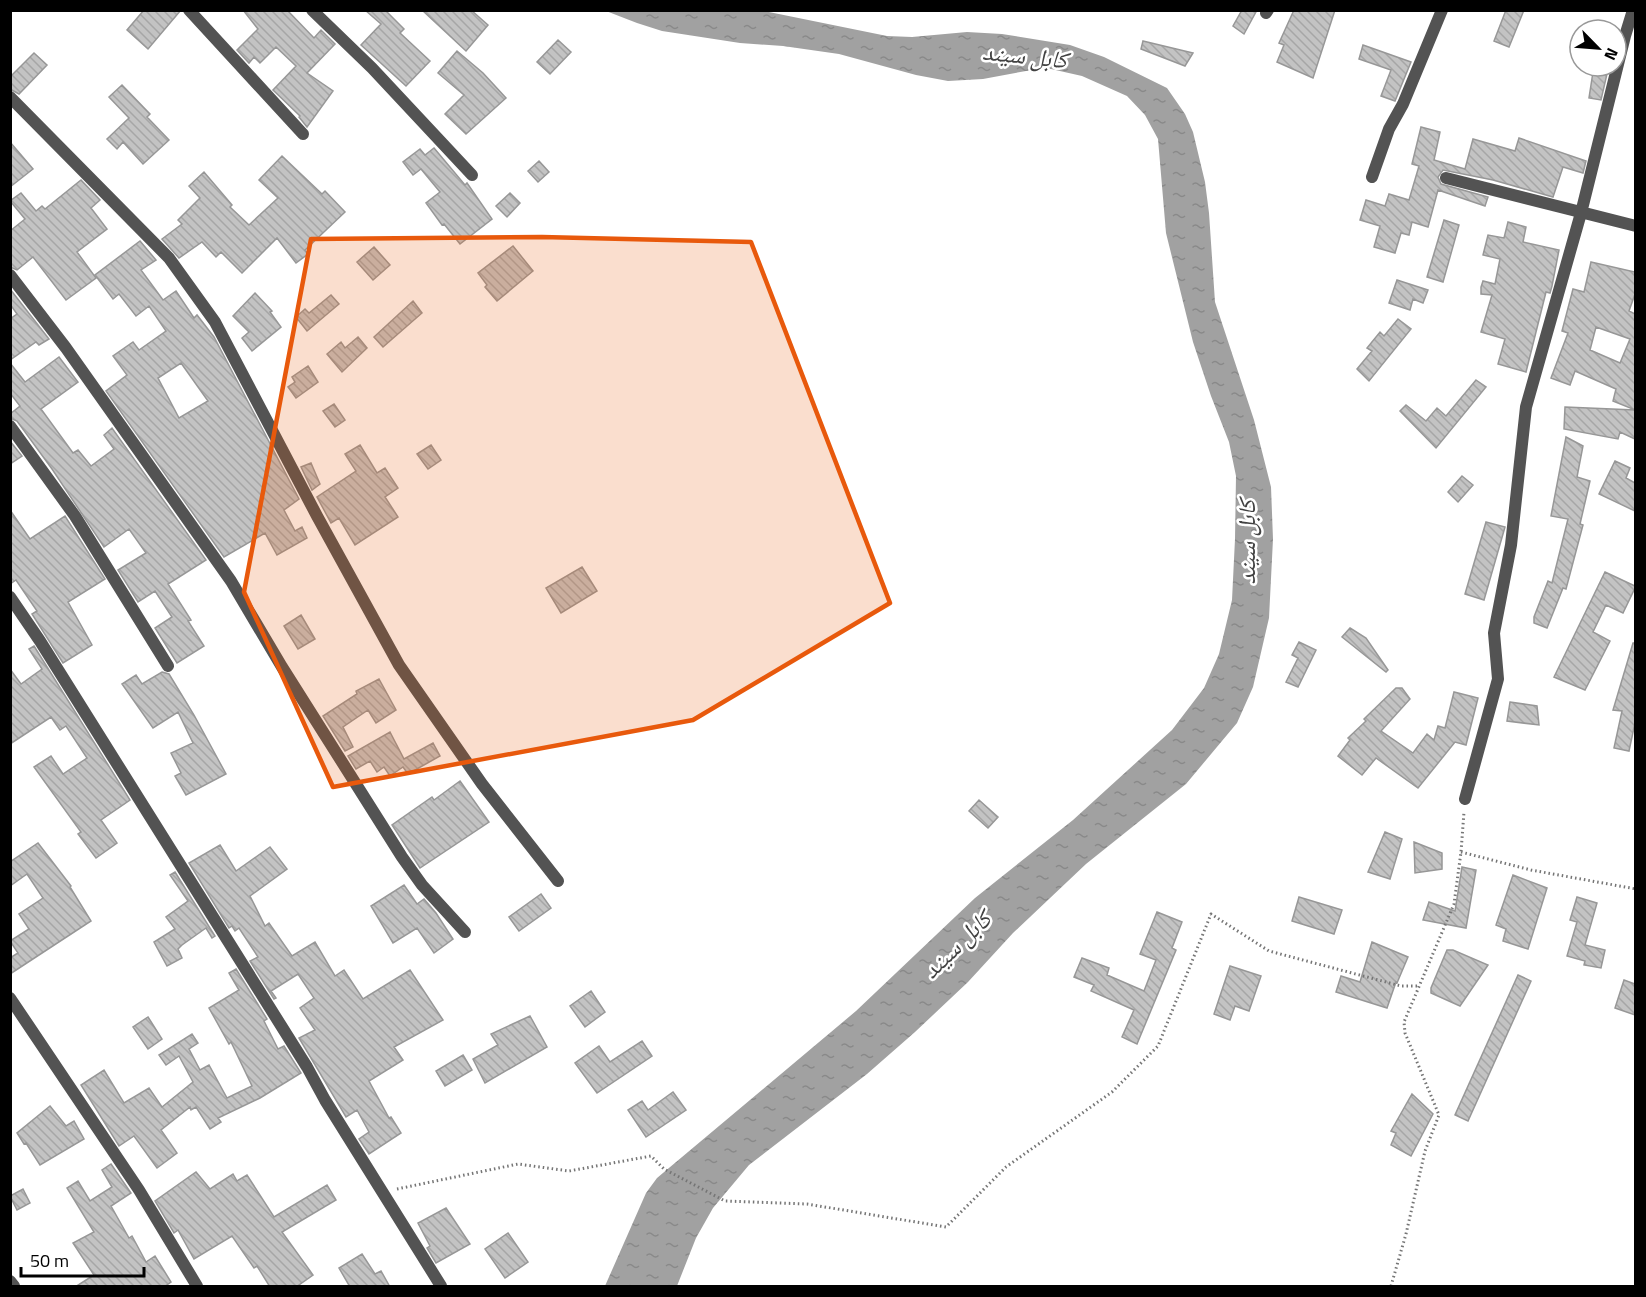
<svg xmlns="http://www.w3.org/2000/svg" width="1646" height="1297" viewBox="0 0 1646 1297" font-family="'Titillium Web','Noto Naskh Arabic',sans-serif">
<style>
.water{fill:url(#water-ripples)}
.building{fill:url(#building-back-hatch);stroke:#979797;stroke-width:1.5;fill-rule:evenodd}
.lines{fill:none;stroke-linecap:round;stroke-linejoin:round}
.path{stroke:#757575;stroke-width:3;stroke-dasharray:1.5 3;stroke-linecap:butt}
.minor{stroke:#535353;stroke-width:12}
.marked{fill:#e8590c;fill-opacity:0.2;stroke:#e8590c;stroke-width:4.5;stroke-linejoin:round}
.labels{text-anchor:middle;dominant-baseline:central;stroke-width:5;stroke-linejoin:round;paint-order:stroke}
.water-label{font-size:24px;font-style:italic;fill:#424242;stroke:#fff}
</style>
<defs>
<pattern id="water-ripples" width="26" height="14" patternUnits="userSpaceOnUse" patternTransform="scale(1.5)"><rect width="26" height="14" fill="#a1a1a1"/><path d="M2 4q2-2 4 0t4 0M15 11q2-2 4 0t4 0" fill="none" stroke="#898989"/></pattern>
<pattern id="building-back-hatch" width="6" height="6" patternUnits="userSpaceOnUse" patternTransform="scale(1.5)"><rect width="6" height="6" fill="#c3c3c3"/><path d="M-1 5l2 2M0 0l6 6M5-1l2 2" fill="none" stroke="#a6a6a6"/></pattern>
</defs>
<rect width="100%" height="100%" fill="#fff"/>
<path class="water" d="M606 11H764L887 36 912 37 967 32 1002 34 1070 45 1104 57 1167 88 1185 114 1193 132 1205 182 1209 213 1215 302 1254 420 1271 487 1273 539 1269 618 1253 687 1237 723 1186 784 1086 864 1013 933 968 982 915 1032 867 1074 749 1165 713 1208 696 1238 677 1286H605L646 1193 657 1178 856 1011 975 898 1073 820 1172 730 1204 688 1219 654 1232 600 1235 539 1236 476 1229 442 1211 396 1193 342 1166 233 1158 139 1145 115 1127 96 1082 76 1051 69 1026 71 983 79 948 81 916 75 839 54 783 46 740 43 662 31 637 23Z"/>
<path class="building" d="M144 10H181L148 49 127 30Z
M243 10H287L314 38 321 30 335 44 307 73 333 91 307 127 299 117 300 116 273 90 296 66 276 47 260 63 254 57 249 63 237 50 258 29Z
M365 10H385L404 29 400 33 430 61 406 86 361 45 381 24Z
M422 10H471L488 25 466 51Z
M1242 10H1257L1244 34 1233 26Z
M1294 10H1335L1313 78 1277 62 1284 45 1279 43Z
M1506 10H1524L1509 47 1494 41Z
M558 40 571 52 550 74 537 62Z
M1143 41 1193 53 1185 66 1141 49Z
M1363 45 1411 62 1395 101 1381 96 1391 70 1359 59Z
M457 51 483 73 506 98 466 134 445 114 464 95 438 73Z
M34 53 47 65 19 94 10 89V77Z
M1593 72 1607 74 1601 100 1589 98Z
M122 85 150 114 147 117 169 140 143 164 123 142 117 149 107 139 129 118 109 97Z
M1421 127 1440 132 1434 160 1465 169 1473 139 1515 151 1519 138 1586 161 1583 173 1563 167 1553 197 1493 180 1443 170 1438 177 1441 184 1488 197 1485 206 1438 190 1428 227 1412 222 1409 235 1401 233 1395 253 1374 247 1380 226 1360 220 1366 200 1385 206 1389 194 1409 200 1419 166 1412 164Z
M10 142 33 169 10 187Z
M434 148 465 185 467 183 492 219 460 244 444 224 442 225 426 203 440 192 421 169 413 175 403 162 420 149 425 155Z
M282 156 322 194 325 191 345 212 305 250 308 254 296 263 277 238 242 273 221 252 216 257 202 242 179 258 162 239 182 224 178 220 200 198 189 186 204 172 232 205 230 207 249 225 278 198 259 180Z
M539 161 549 172 538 182 528 171Z
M81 180 100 200 91 208 107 229 77 252 96 278 66 300 33 257 17 270 10 267V231L25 219 10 201 21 193 36 211 42 206 45 209Z
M510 193 520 203 507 217 496 206Z
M1444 220 1459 225 1443 282 1427 277Z
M1508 222 1526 227 1523 242 1559 250 1552 286 1550 293 1546 292 1526 372 1498 364 1505 339 1481 332 1492 295 1481 294V287L1483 281 1495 284 1500 259 1483 255 1488 235 1504 238Z
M140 241 156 260 141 270 163 300 176 291 194 318 197 315 214 337 299 499 284 510 295 531 302 527 307 538 277 555 265 533 224 557 106 391 127 375 113 356 133 342 139 350 166 331 149 306 136 316 119 294 113 299 95 275ZM181 363 208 401 179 418 158 378Z
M513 246 533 271 497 301 485 287 487 285 478 273Z
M374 247 390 265 373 280 357 262Z
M1591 262 1635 272V294L1629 311 1635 314V410L1613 401 1616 389 1575 371 1570 385 1551 378 1568 333 1562 331 1573 289 1584 292ZM1596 327 1630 339 1620 363 1590 350Z
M1397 280 1428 290 1423 303 1413 299 1410 310 1389 303Z
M10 289 49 339 39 345 36 342 10 360V319L17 314 10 304Z
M255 293 272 311 270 312 281 327 252 351 242 338 249 332 233 316Z
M331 295 339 304 307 331 296 317 305 309 309 313Z
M413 301 422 313 383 347 374 337Z
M1398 319 1411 329 1369 381 1357 369 1372 351 1367 348 1380 332 1384 336Z
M358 337 367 348 342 372 327 354 341 342 345 348Z
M59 357 78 382 41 409 73 453 78 450 91 466 114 449 104 435 112 428 206 560 168 584 191 620 188 621 204 646 177 663 155 628 172 617 155 591 138 602 118 570 146 553 129 529 104 547 52 469 17 421 10 418V414L20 406 10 393V363L25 382Z
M308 366 318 382 296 398 288 387 295 382 292 377Z
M1476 380 1486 387 1436 448 1400 411 1406 405 1426 421 1437 408 1446 416Z
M334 404 345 420 335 427 323 411Z
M1565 407 1635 410V439L1620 432 1618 439 1564 429Z
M1566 437 1583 446 1577 477 1590 481 1580 524 1583 525 1566 589 1563 588 1547 628 1534 623V617L1548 581 1552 583 1568 519 1551 516Z
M10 441 22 456 10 464Z
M360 445 377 473 385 468 398 488 385 497 398 517 355 545 339 518 331 523 317 497 356 471 345 454Z
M431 445 441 460 428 469 417 454Z
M1615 461 1630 468 1626 478 1635 483V511L1599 494Z
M311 463 320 484 312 490 301 467Z
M1462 476 1473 485 1458 502 1448 492Z
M10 510 30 539 65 516 105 579 68 602 92 645 63 663 32 614 37 611 16 580 10 584Z
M1486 522 1505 527 1484 600 1465 594Z
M582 567 597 591 561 613 546 588Z
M1605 572 1635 586V588L1623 613 1606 605 1593 632 1610 641 1585 690 1554 677Z
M301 615 315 639 298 649 284 626Z
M1350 628 1366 638 1388 670 1386 672 1342 637Z
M1299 642 1316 650 1298 687 1286 682 1298 658 1292 655Z
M1633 643H1635V723L1629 751 1614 748 1622 711 1613 710Z
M34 646 130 800 101 820 117 843 96 858 78 834 81 832 34 767 51 756 63 774 87 758 66 726 60 730 51 717 10 744V669L21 684 42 669 29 649Z
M162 672 169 674 194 715 226 774 186 795 175 776 181 773 171 753 193 743 178 712 153 728 122 684 136 675 142 684Z
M379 679 396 710 376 723 368 710 343 727 353 747 345 751 323 716 357 694 356 691Z
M1396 688H1402L1410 699 1381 731 1413 753 1427 734 1434 740 1438 726 1445 728 1454 692 1478 698 1466 745 1455 742 1418 788 1376 758 1362 775 1338 756 1350 740 1348 738 1366 721 1364 719Z
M1510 702 1537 706 1539 725 1507 721Z
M390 732 404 759 433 743 440 756 408 774 403 767 390 776 384 767 377 772 370 761 356 769 348 756Z
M460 781 489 822 420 868 392 825 432 797 434 800Z
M979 800 998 817 988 828 969 811Z
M1385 832 1402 839 1390 879 1368 872Z
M1414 842 1442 853V869L1415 873Z
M38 843 71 886 70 887 91 921 10 974V958L18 953 10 941 29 929 19 914 43 898 27 874 10 886V862Z
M220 845 236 871 270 847 287 869 250 896 265 926 269 923 292 956 315 942 335 976 344 970 363 999 410 970 443 1020 394 1047 403 1060 369 1081 389 1118 391 1117 401 1133 369 1154 359 1139 369 1132 357 1110 346 1117 299 1038 315 1030 300 1008 314 998 298 974 271 991 276 998 274 999 250 961 258 957 239 928 235 931 232 926 229 928 189 863Z
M1462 867 1476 870 1466 928 1423 920 1429 902 1455 911Z
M175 872 215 936 212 938 206 928 182 945 178 949 182 958 167 966 154 942 175 929 166 917 188 901 170 875Z
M1513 875 1547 888 1528 949 1503 941 1506 929 1496 925Z
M404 885 417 904 424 899 436 913 453 939 434 953 417 928 393 943 371 906Z
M541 894 551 908 519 931 509 917Z
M1299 897 1342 910 1334 934 1292 921Z
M1577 897 1597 903 1585 945 1605 950 1601 968 1584 965 1585 961 1567 956 1577 922 1570 920Z
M1157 912 1182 922 1172 948 1176 950 1137 1044 1122 1037 1134 1010 1091 991 1094 985 1074 977 1082 958 1109 968 1107 975 1144 991 1156 960 1140 954Z
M1372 942 1408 957 1397 983 1396 982 1387 1008 1336 992 1341 976 1360 982Z
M1447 950H1453L1488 965 1460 1006 1431 993V988Z
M1230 966 1261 976 1249 1011 1235 1006 1230 1020 1214 1014Z
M236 969 267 1019 264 1021 278 1049 284 1046 301 1073 260 1098 218 1118 221 1122 210 1129 196 1107 191 1110 190 1107 161 1130 177 1153 157 1168 134 1136 119 1146 81 1085 104 1070 124 1103 149 1088 162 1107 193 1082 179 1056 166 1065 159 1055 192 1034 198 1043 189 1049 200 1070 209 1065 227 1098 252 1086 231 1042 229 1044 209 1008 239 990 229 973Z
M1518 975 1531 981 1468 1121 1455 1115Z
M1624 980 1635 984V1015L1615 1008Z
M591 991 605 1012 585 1027 570 1006Z
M530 1016 547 1047 485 1083 473 1059 498 1045 491 1034Z
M148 1017 162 1039 148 1049 133 1027Z
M642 1041 652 1056 597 1093 575 1063 599 1046 610 1062Z
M463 1055 472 1070 445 1086 436 1071Z
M673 1092 686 1110 646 1137 628 1110 642 1101 648 1110Z
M1412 1094 1433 1114 1411 1156 1391 1145 1396 1133 1391 1131Z
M50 1106 66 1126 74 1121 84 1139 40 1165 26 1143 24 1144 17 1133Z
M111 1164 131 1193 111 1206 129 1238 132 1236 146 1262 155 1256 171 1282 164 1287H75L94 1275 73 1243 94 1232 67 1188 78 1181 90 1201 112 1187 102 1170Z
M196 1172 210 1189 233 1174 237 1181 247 1175 274 1217 327 1185 336 1200 282 1232 313 1275 296 1287H270L257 1266 254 1268 232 1236 194 1259 178 1230 174 1233 155 1201Z
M23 1189 30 1203 17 1210 10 1196Z
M446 1208 470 1244 436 1263 427 1248 430 1246 418 1223Z
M508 1233 528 1262 505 1278 485 1249Z
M362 1254 375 1274 381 1271 390 1287H350L339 1268Z"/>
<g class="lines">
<path class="path" d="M1461 852 1531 870 1636 889
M397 1189 518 1164 569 1171 651 1156 664 1169 725 1201 807 1204 946 1227 1006 1167 1112 1092 1158 1046 1211 914 1269 951 1401 986H1419
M1391 1286 1406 1234 1425 1151 1439 1115 1405 1033 1404 1022 1454 904 1461 852 1464 812"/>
<path class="minor" d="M189 10 303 134
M312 10 372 68 472 175
M1266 13 1268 10
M10 97 169 258 215 322 317 516 399 665 482 784 558 881
M1372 177 1389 129 1403 104 1442 10
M1446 178 1636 226
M10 275 66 348 231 581 282 667 402 857 422 885 465 932
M10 426 75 516 168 666
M10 597 40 641 307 1067 325 1100 441 1286
M1465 799 1498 679 1494 633 1511 545 1526 407 1581 213 1625 36 1633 10
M10 998 139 1190 197 1286
M10 1281 14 1286"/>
</g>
<path class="marked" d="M542 237 751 242 890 603 693 720 333 787 244 592 311 239Z"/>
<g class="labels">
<g class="water-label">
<text transform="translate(1025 55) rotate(6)">کابل سيند</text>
<text transform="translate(1246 542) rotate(-90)">کابل سيند</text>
<text transform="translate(956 944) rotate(-44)">کابل سيند</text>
</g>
</g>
<rect width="1646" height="1297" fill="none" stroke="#000000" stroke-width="24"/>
<g transform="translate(1598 48) rotate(115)"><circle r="28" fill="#ffffff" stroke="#999999" stroke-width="1.5"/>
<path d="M0-4.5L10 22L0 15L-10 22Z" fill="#000000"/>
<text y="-9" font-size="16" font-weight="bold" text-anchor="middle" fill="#000000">N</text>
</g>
<path d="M21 1267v9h123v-9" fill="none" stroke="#000000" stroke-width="3"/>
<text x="30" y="1267" font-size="18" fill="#000000" stroke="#ffffff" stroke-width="4.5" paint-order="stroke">50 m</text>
</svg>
